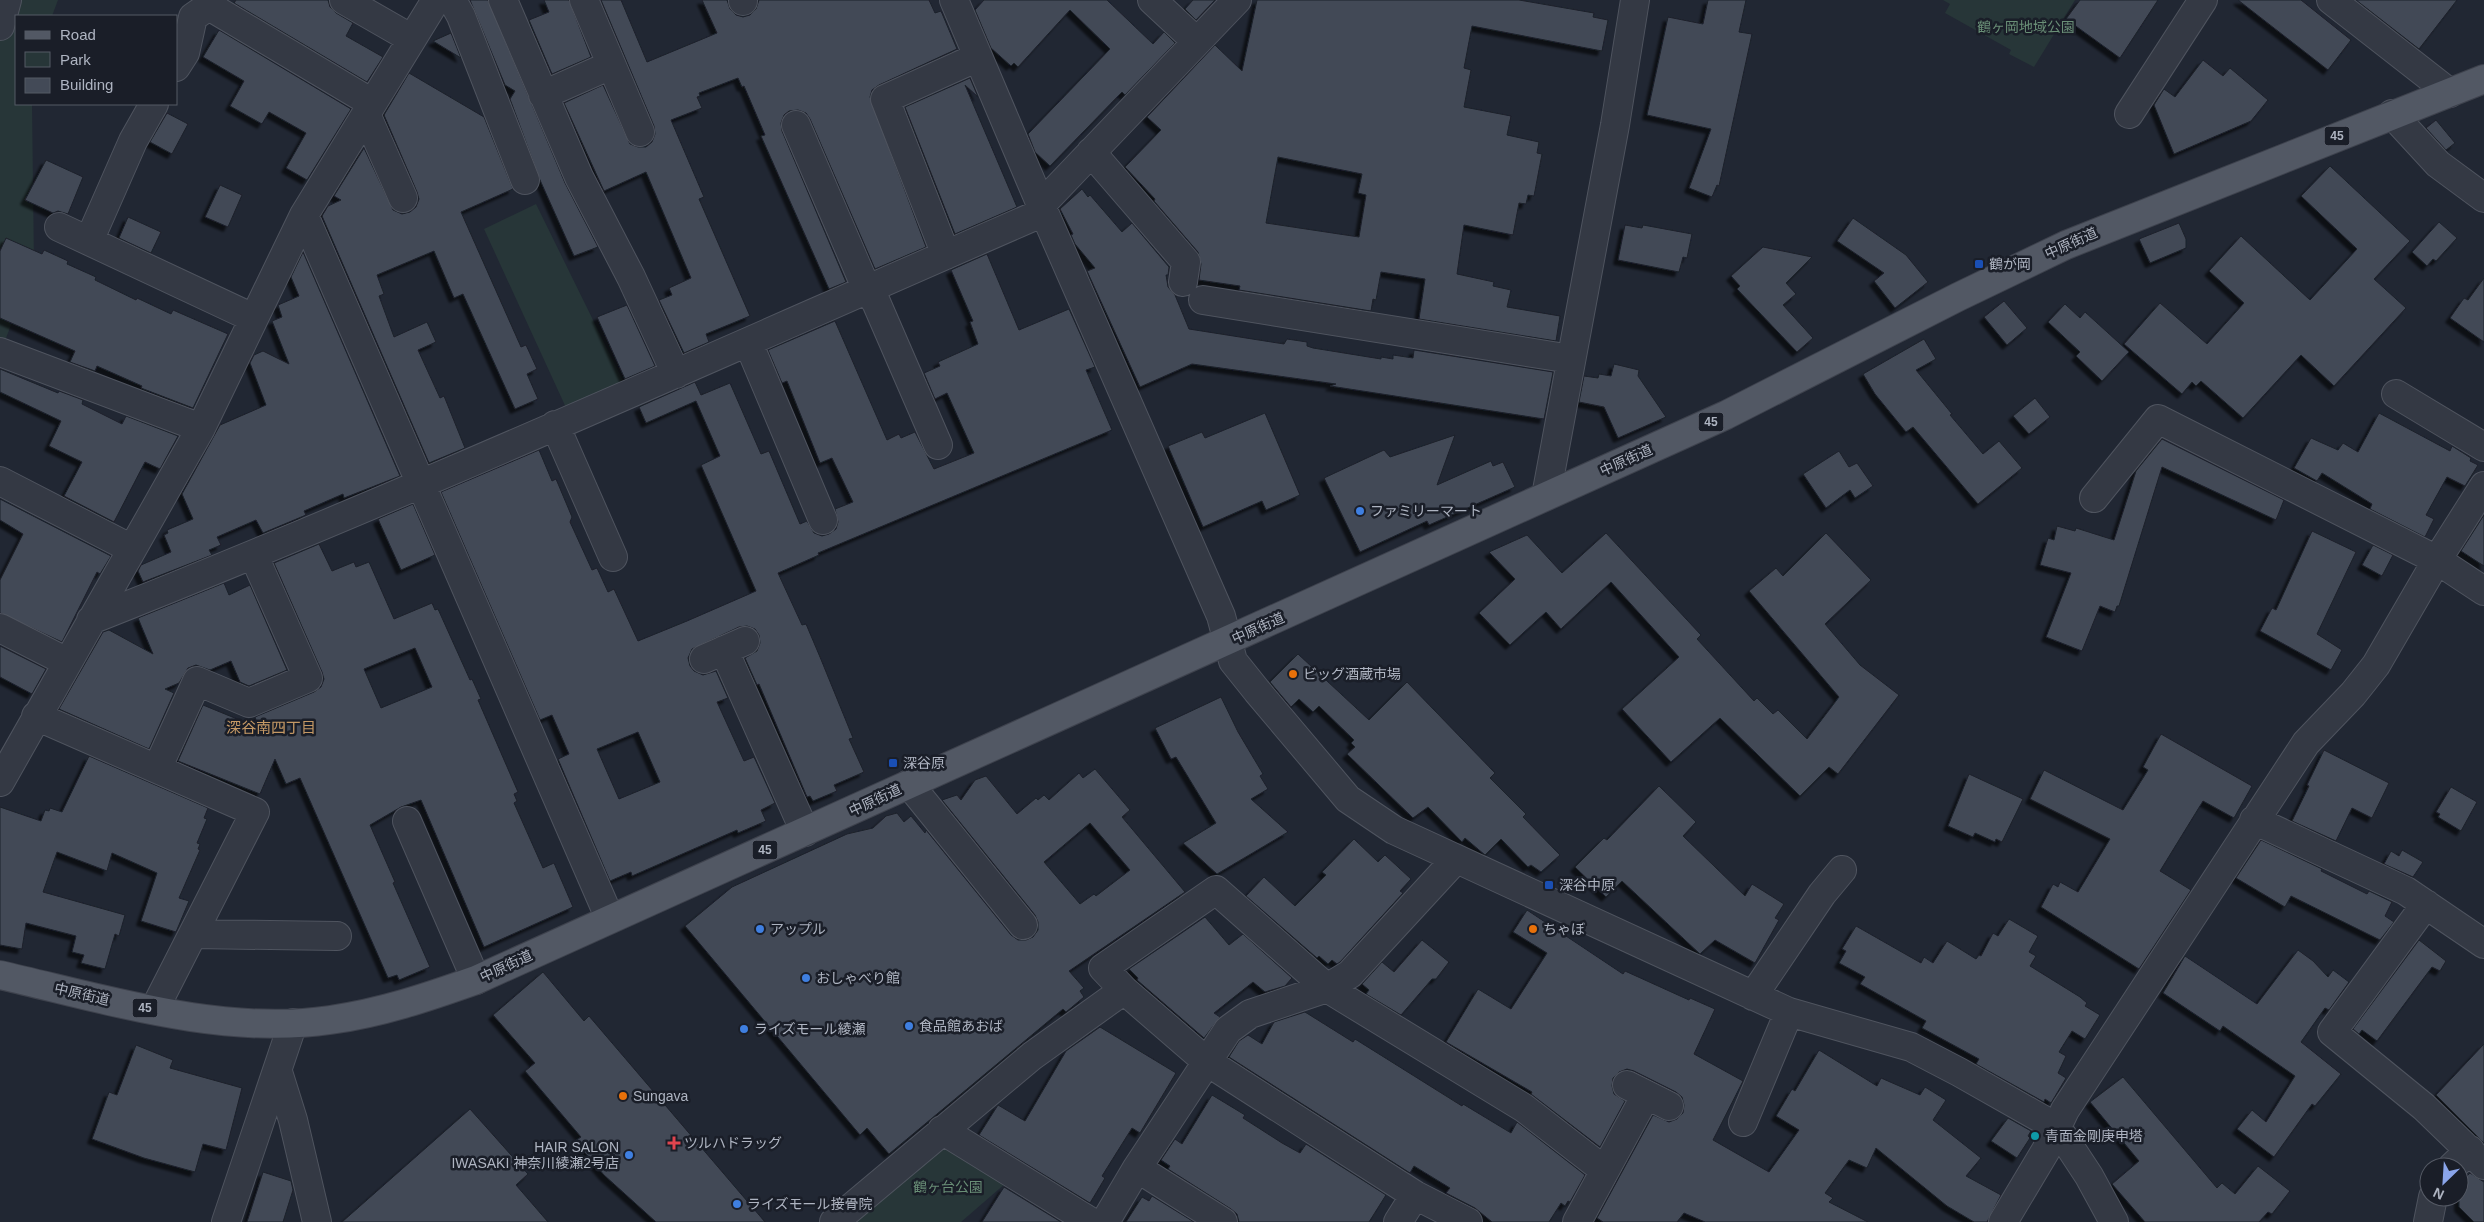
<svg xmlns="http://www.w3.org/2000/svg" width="2484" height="1222" viewBox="0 0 2484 1222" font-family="Helvetica,'Noto Sans JP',sans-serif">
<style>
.green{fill:#273638}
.building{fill:#434a57;stroke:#1c202a;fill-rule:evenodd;filter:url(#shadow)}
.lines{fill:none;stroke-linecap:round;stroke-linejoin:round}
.minor-casing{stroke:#4f545f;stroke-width:30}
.major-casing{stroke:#3e424d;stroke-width:30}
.minor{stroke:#343944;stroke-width:28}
.major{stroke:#525864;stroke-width:28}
.transit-dot{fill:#1a4fb4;stroke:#1a1e28;stroke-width:2}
.shop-dot{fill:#3f7fe0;stroke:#1a1e28;stroke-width:2}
.food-dot{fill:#e8710a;stroke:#1a1e28;stroke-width:2}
.culture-dot{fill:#0f9aa8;stroke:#1a1e28;stroke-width:2}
.health-dot{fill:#e0444e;stroke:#1a1e28;stroke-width:2}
.labels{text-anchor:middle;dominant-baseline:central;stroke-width:5;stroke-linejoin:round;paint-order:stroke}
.shield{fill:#1a1e28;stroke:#828793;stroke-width:1}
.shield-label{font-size:12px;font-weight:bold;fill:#aeb4c1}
.park-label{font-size:14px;fill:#698e76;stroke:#1a1e28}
.street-label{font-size:14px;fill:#aeb4c1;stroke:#1a1e28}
.poi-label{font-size:14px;fill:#aeb4c1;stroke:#1a1e28;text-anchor:start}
.neighbourhood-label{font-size:15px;fill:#c59965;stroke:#1a1e28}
</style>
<defs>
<filter id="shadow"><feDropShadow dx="-4.5" dy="4.5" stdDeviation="1" flood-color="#0009"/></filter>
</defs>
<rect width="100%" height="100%" fill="#212733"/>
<path class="green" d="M0 0H58L52 16H16V104H32L34 264 0 354Z
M1943 0H2075L2034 67 2009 54 2011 50 1945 13 1950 4Z
M536 204 625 385 568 412 484 229Z
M952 1147 1006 1183 961 1222H853L937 1149Z"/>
<path class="building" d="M236 0H328L330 7 336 13 353 23 346 36 383 57 367 82 234 3Z
M470 0H488L565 183 598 247 574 256 540 180 510 99 515 91 505 85Z
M544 0H569L591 57 552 74 529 20 549 12Z
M601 0H621L647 62 717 33 702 0H727L730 9 736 15 743 17 750 15 756 9 759 0H929L935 13 941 11 957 49 879 85 872 90 870 97 926 247 875 269 810 119 806 113 798 110 789 111 784 115 781 123 782 131 846 282 829 289 761 136 765 135 744 86 742 87 738 78 699 93 700 96 697 97 702 108 671 120 704 197 699 199 750 316 706 334 709 342 684 353 659 300 672 295 669 288 691 278 646 172 604 191 564 103 603 85 630 144 638 147H646L652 142 655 134 654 126Z
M984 0H1107L1153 44 1164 32 1175 43 1125 95 1122 92 1050 166 1035 152 1028 134 1110 49 1070 10 1018 67 1014 63 1011 66 991 48 975 10Z
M1193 0H1215L1196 20 1185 9Z
M1257 0H1519L1594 13 1593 17 1608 20 1602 51 1472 26 1464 68 1471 70 1464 107 1511 116 1507 135 1539 142 1537 153 1542 154 1534 196 1528 195 1526 204 1519 203 1513 235 1464 225 1457 274 1494 282 1493 286 1511 290 1507 307 1560 316 1556 341 1419 319 1425 279 1381 272 1376 300 1373 299 1371 311 1239 290 1240 286 1199 280 1201 264 1198 252 1154 201 1155 199 1125 167 1161 130 1147 117 1215 45 1242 71ZM1278 157 1362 174 1358 193 1366 195 1359 237 1266 223Z
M1708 0H1746L1739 32 1752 34 1719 186 1717 185 1712 197 1689 188 1711 129 1647 115 1668 17 1703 24Z
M2080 0H2158L2120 58 2066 19Z
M2238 0H2301L2351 40 2328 70Z
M2356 0H2457L2419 49Z
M219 30 351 109 307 180 286 168 306 133 269 112 262 124 230 106 244 81 203 57Z
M451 33 461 58 433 41Z
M2203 60 2223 76 2230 68 2268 100 2251 121 2174 154 2154 105 2164 89 2175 97Z
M409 73 484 117 513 189 461 212 521 347 526 345 537 369 527 374 538 399 515 409 463 294 454 298 434 251 377 275 384 294 379 296 394 337 427 322 436 342 418 350 440 398 444 396 465 448 429 463 322 216 328 206 341 200 334 196 364 148 393 210 402 214 410 212 416 207 419 199 417 192 384 115Z
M970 78 978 97 965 85 1017 207 955 234 905 107Z
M167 113 188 124 172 154 150 142Z
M2436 120 2455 143 2446 150 2426 128Z
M46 160 83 177 68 214 58 211 53 213 25 200Z
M2330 166 2410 241 2374 279 2406 308 2334 386 2301 355 2243 418 2201 381 2196 386 2192 382 2182 394 2124 344 2160 303 2207 344 2244 303 2209 271 2241 236 2310 300 2357 249 2301 196Z
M220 185 242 195 228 227 205 217Z
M1082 189 1088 197 1090 195 1122 232 1132 223 1169 267 1168 275H1166L1168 287 1175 295 1189 329 1284 344 1287 339 1307 342V346L1313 348 1381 359V357L1393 359V355L1413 358 1414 350 1553 372 1544 419 1330 386 1336 384 1192 364 1140 387 1087 271 1095 268 1075 244 1071 235 1073 234 1060 209Z
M128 217 161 232 151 253 119 238Z
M1853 218 1906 255 1928 282 1895 308 1874 281 1884 273 1837 241Z
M2439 222 2457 238 2436 261 2433 259 2427 266 2412 252Z
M2179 223 2186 239V248L2150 263 2139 239Z
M1625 225 1642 228 1643 225 1692 234 1687 258 1683 257 1679 272 1618 260Z
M6 238 42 254 44 250 68 261 67 264 96 277 95 280 136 300 137 298 171 314 173 310 228 334 193 408 141 388 142 386 97 366 95 371 70 362 75 351 0 318V251Z
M1763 247 1812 257 1786 283 1796 294 1783 305 1813 338 1797 352 1737 289 1740 286 1731 276Z
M303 252 400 476 344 498 343 494 304 511 306 515 263 533 256 520 217 537 221 545 209 550 212 555 143 582 138 571 141 565 171 552 164 535 168 533 167 530 193 519 182 494 220 425 266 405 250 363 254 355 263 351 289 364 272 321 282 317 278 305 299 296 291 277Z
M987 254 1019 330 1069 309 1095 367 1086 370 1112 430 818 553 819 555 778 573 802 625 806 624 820 657 853 738 849 739 864 772 834 785 837 791 813 801 810 796 807 797 759 684 757 685 745 658 757 651 760 643 759 635 755 629 747 626 739 627 692 649 688 658 690 666 694 671 703 675 716 671 728 698 717 702 744 761 754 757 775 803 761 810 766 821 738 833 737 830 632 876 631 872 610 881 558 759 569 754 552 715 540 720 441 492 539 450 552 481 556 479 572 517 570 522 592 570 597 568 608 592 614 589 638 641 687 621 756 591 701 465 720 456 696 401 646 423 639 407 695 382 701 395 730 383 761 454 769 451 800 524 807 521 814 533 822 536 829 534 836 529 838 522 835 509 853 502 832 458 820 463 787 381 782 383 768 350 835 321 887 440 899 434 901 438 915 432 934 469 974 453 947 393 935 399 924 373 940 366 938 362 978 344 970 322 973 321 951 270ZM638 732 660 782 619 799 597 749Z
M2484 278V342L2450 318 2464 298 2468 300Z
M2004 301 2027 328 2007 345 1984 317Z
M2065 304 2080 318 2085 312 2129 352 2102 381 2076 356 2080 352 2048 322Z
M627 305 655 366 625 379 597 317Z
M1924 339 1936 359 1916 370 1952 414 1950 415 1983 454 1999 441 2022 468 1978 504 1913 427 1906 432 1875 394 1863 374Z
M1614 364 1639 370 1638 376 1666 417 1618 438 1604 407 1579 402 1584 376 1598 378 1599 374 1611 376Z
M0 369 58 393 59 391 83 400 82 404 122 424 126 416 178 436 160 469 145 462 114 522 64 496 82 462 49 446 61 421 0 392Z
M2035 398 2050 417 2029 434 2013 416Z
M1265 413 1300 495 1266 510 1262 501 1203 527 1168 446 1202 432 1205 438Z
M2379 413 2450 451 2452 446 2471 458 2470 461 2478 465 2465 486 2447 477 2426 515 2434 519 2425 537 2370 509 2372 504 2322 473 2317 481 2294 468 2311 438 2338 450 2343 443 2358 452Z
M1455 435 1437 485 1491 461 1493 466 1503 462 1515 487 1429 525 1427 521 1360 552 1324 478 1384 450 1390 457Z
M2162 439 2284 500 2276 520 2162 467 2119 606H2117L2115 612 2100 606 2082 651 2046 637 2071 573 2040 565 2048 538 2054 540 2057 526 2075 531 2076 528 2114 540 2136 471Z
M1839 451 1849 467 1857 463 1873 486 1855 498 1850 490 1826 508 1803 474Z
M0 499 111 556 100 574 97 572 62 642 0 613V580L23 534 0 520Z
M413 504 435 555 401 570 378 519Z
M2484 515V566L2461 551Z
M2312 531 2356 552 2317 634 2342 650 2331 670 2260 631 2272 608 2276 610Z
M1606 533 1701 635 1697 639 1754 701 1757 698 1773 714 1778 710 1807 739 1839 697 1749 591 1776 568 1783 576 1826 533 1871 580 1825 624 1860 665 1899 695 1838 774 1829 767 1800 796 1720 718 1671 762 1622 709 1679 657 1611 582 1561 629 1546 612 1510 645 1479 613 1515 579 1489 552 1527 535 1562 573Z
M319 544 332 571 354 562 356 567 369 562 394 619 432 603 435 610 438 609 470 680 472 679 481 699 478 700 518 792 514 794 517 801 514 803 543 868 554 863 573 907 484 947 421 800 401 807 370 825 395 882 393 883 430 967 399 980 397 975 388 978 300 778 286 784 275 759 260 794 178 761 203 705 259 728 255 717 314 692 321 687 324 679 322 672 274 563ZM415 648 432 687 381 708 364 669Z
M2373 545 2393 555 2382 576 2362 565Z
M224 583 229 595 250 585 287 670 249 686 240 682 231 661 210 670 196 665 188 668 179 683 165 689 174 693 149 749 59 709 103 632 109 630 153 654 138 618Z
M0 646 46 669 32 694 0 677Z
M1298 654 1369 720 1407 682 1495 773 1490 778 1526 814 1523 817 1560 855 1541 872 1531 865 1528 867 1501 839 1485 855 1465 838 1462 842 1428 807 1413 818 1347 754 1355 747 1351 743 1354 740 1319 706 1313 712 1299 699 1291 707 1270 682Z
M1221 697 1238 732 1263 774 1260 776 1268 789 1251 799 1288 832 1217 874 1183 843 1216 823 1176 757 1171 759 1155 728Z
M2161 734 2252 786 2234 818 2203 801 2160 871 2191 890 2139 969 2041 907 2053 884 2058 887 2060 882 2078 892 2110 839 2030 799 2044 770 2123 810 2148 770 2143 767Z
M2324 750 2389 783 2372 818 2352 808 2336 841 2292 821 2309 786 2307 785Z
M89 756 208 808 204 818 207 819 197 843 200 844 198 849 200 850 179 898 189 901 176 932 141 921 157 873 112 853 107 871 57 852 43 892 125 915 119 936 115 934 105 969 81 963 84 955 72 952 76 936 26 923 22 949 0 945V807L41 821 45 810 49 811 50 808 62 812Z
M1095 769 1130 810 1122 817 1185 892 1069 971 1084 988 1080 991 1084 997 1066 1012 1063 1009 889 1154 867 1128 860 1135 685 926 732 887 847 834 873 828 886 816 897 813 904 822 911 816 925 833 926 830 1011 935 1018 940H1026L1033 937 1038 930V922L1035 915 942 800 957 795 961 800 975 780 986 776 1017 814 1036 798 1038 800 1044 795 1049 800 1079 773 1083 778ZM1090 823 1130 870 1096 896 1094 894 1080 904 1044 862Z
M1969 774 2023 799 2002 842 1996 839 1995 842 1975 833 1973 837 1948 826Z
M1659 786 1696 822 1683 836 1745 896 1752 884 1784 904 1775 918 1779 920 1755 963 1715 940 1700 954 1622 881 1606 897 1575 867 1604 838 1607 840Z
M2451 787 2477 802 2461 831 2438 817 2440 814 2436 812Z
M1354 839 1378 862 1385 855 1411 879 1400 891 1403 893 1340 962 1337 964 1332 960 1328 964 1319 956 1317 958 1246 896 1264 877 1295 906 1326 875 1322 872Z
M2261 840 2322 869 2321 871 2367 894 2369 891 2392 902 2385 916 2394 922 2380 940 2291 896 2285 907 2236 878Z
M2402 850 2423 862 2413 877 2384 864 2391 851 2399 856Z
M1527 910 1623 974 1625 971 1689 1000 1690 998 1715 1009 1694 1054 1743 1081 1713 1140 1769 1172 1799 1130 1776 1116 1792 1089 1795 1091 1819 1050 1877 1086 1881 1078 1920 1095 1925 1087 1946 1100 1933 1120 1981 1158 1966 1176 2001 1195 1987 1222H1974L1947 1206 1876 1148 1867 1168 1849 1160 1825 1193 1833 1198 1829 1202 1868 1222H1705L1684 1213 1677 1222H1603L1597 1218 1653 1115 1669 1122 1677 1119 1683 1113 1684 1105 1682 1097 1676 1092 1634 1071 1627 1069 1619 1072 1613 1078 1612 1086 1614 1094 1625 1101 1600 1147 1531 1094 1532 1092 1446 1042 1478 989 1511 1009 1547 953 1513 932Z
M1205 917 1229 945 1243 934 1292 978 1285 986 1265 992 1253 982 1214 1013 1220 1017 1204 1038 1137 980 1138 978 1129 969Z
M2009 919 2038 936 2029 952 2036 956 2030 966 2080 997 2087 1003 2085 1006 2100 1015 2085 1039 2072 1031 2059 1052 2066 1056 2058 1073 2066 1078 2051 1103 2045 1099 2044 1102 1976 1064 1979 1059 1922 1028 1926 1021 1860 984 1865 977 1839 963 1846 951 1842 949 1856 926 1921 963 1924 957 1933 963 1947 941 1976 959 1979 955 1981 956 1993 933 1998 936Z
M1422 940 1449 962 1436 979H1432L1401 1015 1366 994 1369 990 1362 984 1382 962 1394 972Z
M2419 940 2446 961 2440 971 2432 967 2377 1041 2362 1030 2359 1034 2353 1029Z
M2298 950 2313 961 2328 977 2333 970 2349 982 2329 1010 2325 1008 2301 1042 2341 1074 2315 1106 2312 1104 2274 1157 2237 1129 2252 1110 2266 1122 2295 1076 2223 1026 2220 1031 2163 993 2185 956 2257 1004Z
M543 972 584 1021 589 1016 765 1222H656L604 1175 575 1141 581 1137 525 1071 535 1063 493 1015Z
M1305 1012 1353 1042 1355 1039 1462 1106 1463 1104 1511 1133 1517 1122 1585 1175 1570 1202 1568 1201 1565 1206 1561 1203 1549 1222H1492L1475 1208 1446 1193 1450 1188 1414 1166 1410 1173 1229 1057 1239 1041 1248 1035 1262 1044 1274 1022Z
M1100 1027 1176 1073 1140 1133 1132 1128 1102 1176 1105 1178 1090 1203 979 1135 998 1105 1025 1121 1066 1051Z
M2484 1044V1143L2436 1095Z
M136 1045 173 1060 170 1068 242 1088 226 1150 203 1144 195 1172 144 1158 92 1139 109 1092 117 1095Z
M2123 1077 2217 1188 2222 1183 2235 1194 2258 1166 2290 1191 2272 1214 2268 1212 2259 1222H2145L2112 1184 2139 1161 2090 1102Z
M1212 1095 1245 1115 1243 1118 1282 1143 1300 1153 1306 1144 1386 1195 1369 1222H1239L1237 1214 1231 1209 1168 1169 1170 1166 1161 1160 1175 1139 1182 1144Z
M470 1109 528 1174 516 1185 548 1222H342Z
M2008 1118 2031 1131 2028 1136 2030 1138 2017 1158 1991 1141Z
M263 1172 291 1181 293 1190 283 1222H247Z
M2470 1173 2484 1182V1222H2474L2459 1207V1184Z
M1004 1187 1061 1222H982Z
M1152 1196 1194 1222H1126L1142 1197 1149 1201Z"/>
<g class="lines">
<defs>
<path id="minor" d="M213 0 209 6 372 103
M344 0 412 39
M452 0 461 16 525 180
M503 0 579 177 631 277 676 374
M584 0 640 132
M743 0V1
M954 0 1044 212 1221 616 1233 661 1257 691 1348 799 1394 830 1789 1012 1911 1047 1959 1072 2042 1119 2062 1135 2089 1176 2114 1222
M1152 0 1196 41
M2331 0 2450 93
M0 26 7 0
M176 67 185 53 193 17 209 6
M543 95 611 65
M366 114 403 198
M2129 114 2203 0
M2392 114 2438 164 2484 198
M796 125 867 290 876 302 938 445
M1091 152 1186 262 1183 282
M1041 205 1237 0
M304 215 610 919
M59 227 253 318
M89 241 133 141 154 104
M946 255 885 99 978 57
M1203 300 1571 359
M748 342 823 520
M0 352 201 428
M2396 394 2484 447
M555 425 613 557
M0 481 132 549
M1546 496 1615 125 1635 0
M2094 498 2158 419 2437 560 2484 591
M91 620C412 493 727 350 1044 212
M0 628 67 662
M724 650 805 832
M704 659 745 641
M36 716 255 812 154 1010
M157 769 197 681 249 703 308 678 254 556
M0 782 201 428 304 215 436 0
M909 784 1023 925
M2254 820 2406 891 2484 944
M407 821 476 980
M2426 904 2332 1032 2424 1107 2484 1165
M193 934 337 936
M1753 996 1822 894 1842 870
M278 1072 293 1120 317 1222
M1627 1085 1669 1106
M1743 1122 1789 1012
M942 1130 1091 1222
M2452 1167 2470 1150
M1137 1168 1223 1222
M226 1222 293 1023
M834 1222 1032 1056 1124 990
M1105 1222 1137 1168 1228 1030 1250 1014 1327 988 1350 974 1456 859
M1398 1222 1415 1195
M1468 1222 1415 1195 1206 1061 1124 990 1103 968 1216 890 1327 988 1524 1108 1604 1170
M1577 1222 1646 1095
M2003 1222 2046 1150 2065 1110 2306 743 2353 694 2376 665 2437 560 2484 486
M2428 1222 2433 1197"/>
<path id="major" d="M0 975C105 999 222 1036 330 1020 381 1013 428 997 476 980L1726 415 1958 297 2066 245 2484 79"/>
</defs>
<use href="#minor" class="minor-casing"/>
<use href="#major" class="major-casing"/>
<use href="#minor" class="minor"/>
<use href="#major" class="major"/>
</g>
<g class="transit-dot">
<rect x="1974" y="259" width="10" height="10" rx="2.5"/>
<rect x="888" y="758" width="10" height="10" rx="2.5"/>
<rect x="1544" y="880" width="10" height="10" rx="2.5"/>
</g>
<g class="shop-dot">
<circle cx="1360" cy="511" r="5"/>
<circle cx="760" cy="929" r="5"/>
<circle cx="806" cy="978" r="5"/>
<circle cx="909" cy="1026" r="5"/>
<circle cx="744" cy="1029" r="5"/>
<circle cx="629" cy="1155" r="5"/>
<circle cx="737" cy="1204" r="5"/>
</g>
<g class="food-dot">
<circle cx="1293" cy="674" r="5"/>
<circle cx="1533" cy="929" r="5"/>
<circle cx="623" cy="1096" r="5"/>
</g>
<circle class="culture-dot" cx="2035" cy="1136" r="5"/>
<path class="health-dot" d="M671.5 1135.5h5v5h5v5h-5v5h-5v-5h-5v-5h5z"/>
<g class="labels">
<g class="shield">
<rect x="2324.5" y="126.5" width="25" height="19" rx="4"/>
<rect x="1698.5" y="412.5" width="25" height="19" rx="4"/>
<rect x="752.5" y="840.5" width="25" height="19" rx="4"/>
<rect x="132.5" y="998.5" width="25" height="19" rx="4"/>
</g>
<g class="shield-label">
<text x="2337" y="136">45</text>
<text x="1711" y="422">45</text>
<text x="765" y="850">45</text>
<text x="145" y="1008">45</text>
</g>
<g class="park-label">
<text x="2026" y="27">鶴ヶ岡地域公園</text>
<text x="948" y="1187">鶴ヶ台公園</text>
</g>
<g class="street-label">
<text transform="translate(2071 243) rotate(-24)">中原街道</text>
<text transform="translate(1626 460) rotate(-24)">中原街道</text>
<text transform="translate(1258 628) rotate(-24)">中原街道</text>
<text transform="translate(875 800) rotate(-25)">中原街道</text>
<text transform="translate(506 966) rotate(-25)">中原街道</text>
<text transform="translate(82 994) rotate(13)">中原街道</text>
</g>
<g class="poi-label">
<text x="1989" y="264">鶴が岡</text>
<text x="1370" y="511">ファミリーマート</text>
<text x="1303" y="674">ビッグ酒蔵市場</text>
<text x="903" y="763">深谷原</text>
<text x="1559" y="885">深谷中原</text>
<text x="770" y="929">アップル</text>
<text x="1543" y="929">ちゃぼ</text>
<text x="816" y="978">おしゃべり館</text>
<text x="919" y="1026">食品館あおば</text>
<text x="754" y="1029">ライズモール綾瀬</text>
<text x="633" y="1096">Sungava</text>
<text x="2045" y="1136">青面金剛庚申塔</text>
<text x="684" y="1143">ツルハドラッグ</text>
<text x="619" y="1147" text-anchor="end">HAIR SALON<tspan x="619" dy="16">IWASAKI 神奈川綾瀬2号店</tspan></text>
<text x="747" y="1204">ライズモール接骨院</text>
</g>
<g class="neighbourhood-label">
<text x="271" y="727">深谷南四丁目</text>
</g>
</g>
<rect x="15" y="15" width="162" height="90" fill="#1a1e28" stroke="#555a65"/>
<rect x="25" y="31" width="25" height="8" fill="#525864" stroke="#555a65"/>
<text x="60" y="40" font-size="15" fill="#aeb4c1">Road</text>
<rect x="25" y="52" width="25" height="15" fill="#273638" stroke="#555a65"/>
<text x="60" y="65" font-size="15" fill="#aeb4c1">Park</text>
<rect x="25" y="78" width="25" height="15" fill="#434a57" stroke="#555a65"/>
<text x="60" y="90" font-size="15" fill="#aeb4c1">Building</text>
<g transform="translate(2444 1182) rotate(205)"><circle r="24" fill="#1a1e28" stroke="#555a65"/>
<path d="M0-4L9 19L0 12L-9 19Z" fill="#8aa5ea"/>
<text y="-8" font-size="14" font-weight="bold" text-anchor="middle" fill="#aeb4c1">N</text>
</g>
</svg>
